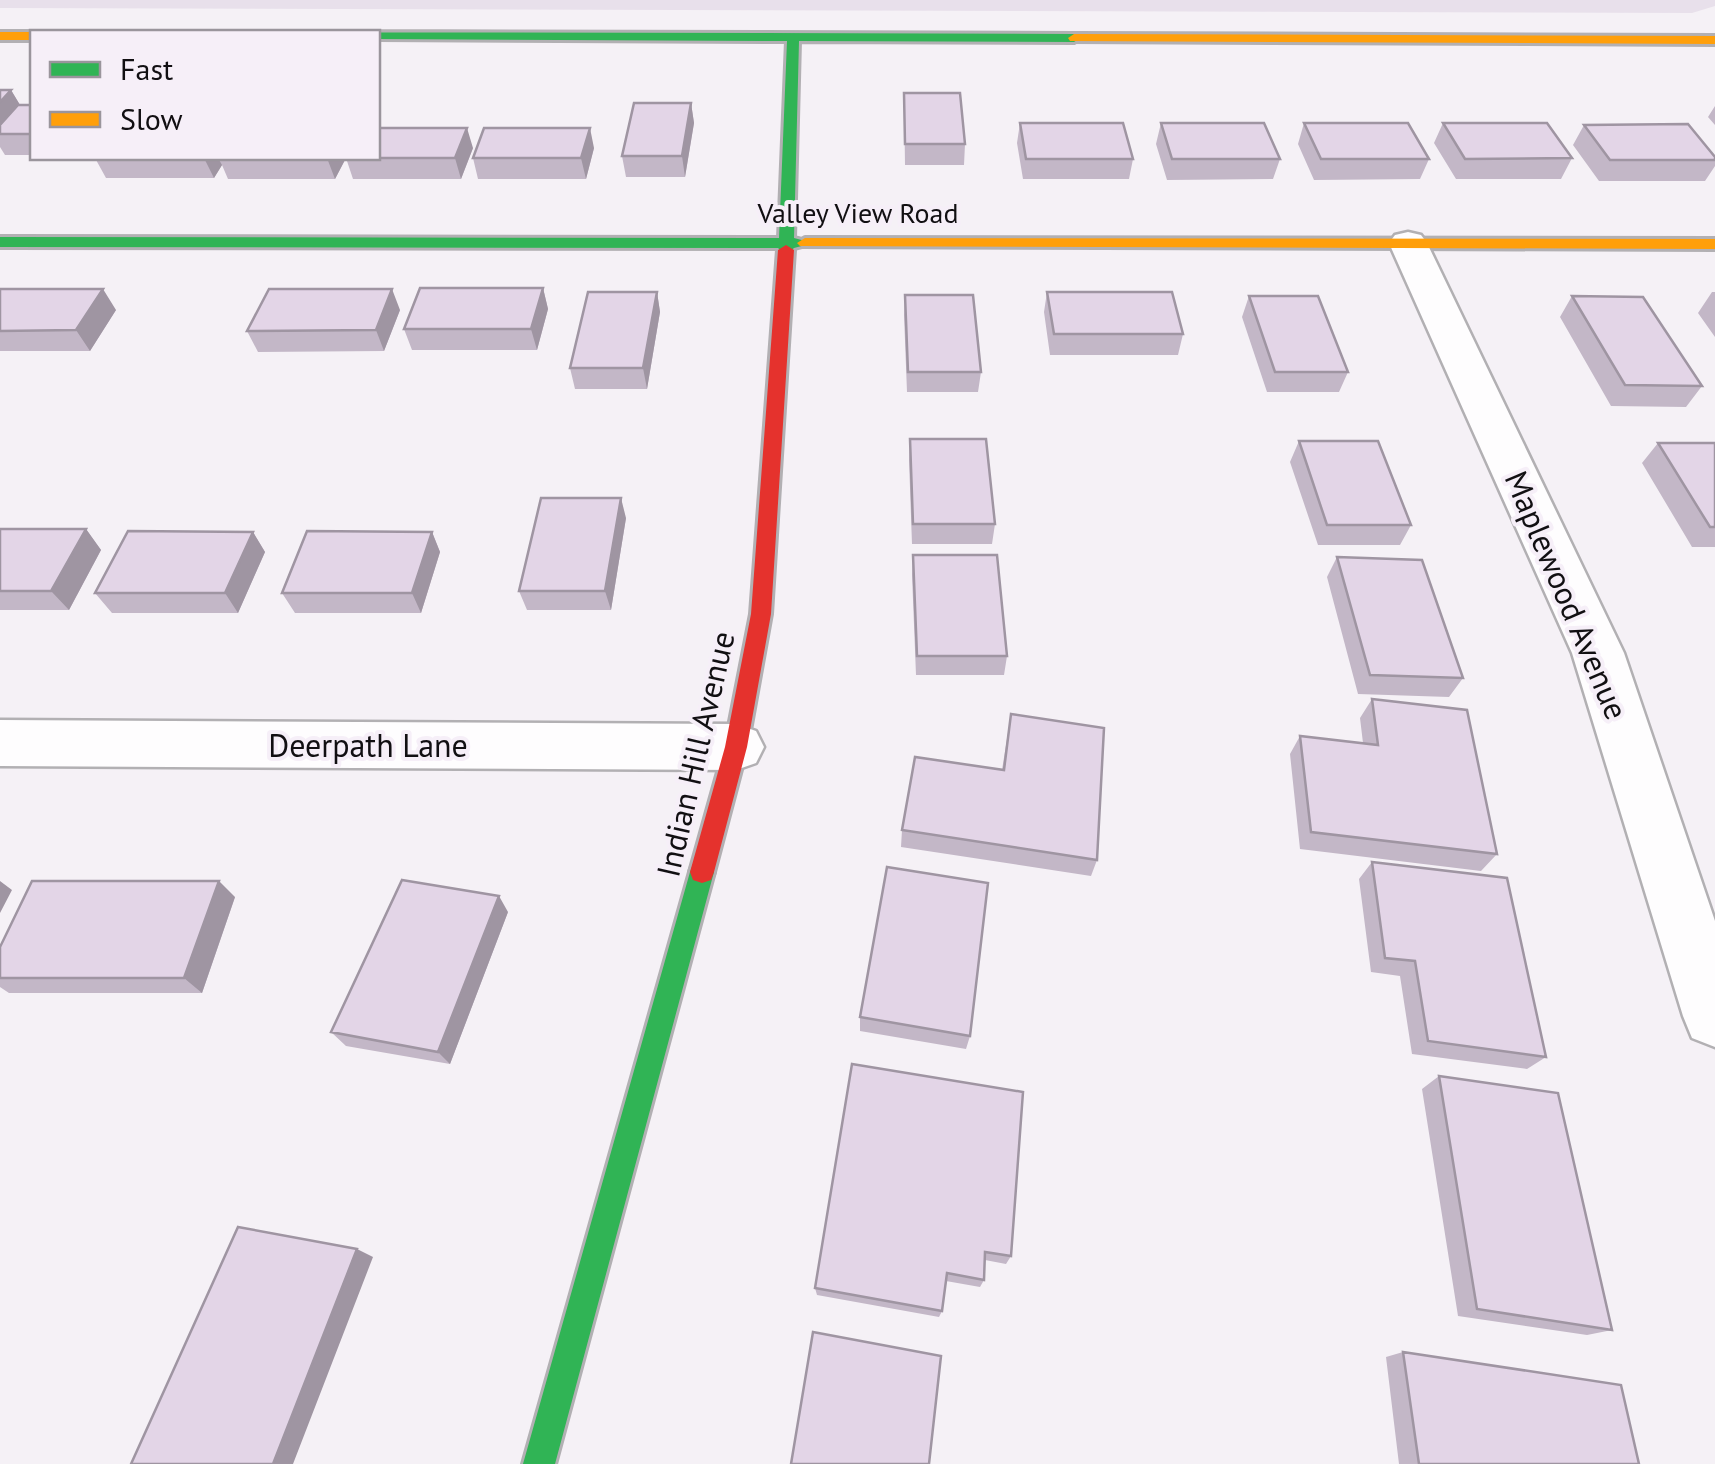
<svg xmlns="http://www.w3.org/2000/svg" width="1715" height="1464" viewBox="0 0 1715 1464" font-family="'PT Sans',sans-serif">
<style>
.built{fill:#e8e0eb}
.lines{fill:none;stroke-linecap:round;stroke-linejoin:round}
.street-casing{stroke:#b2b0b3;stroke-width:5}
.fast-casing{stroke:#b2b0b3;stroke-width:6}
.slow-casing{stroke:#b2b0b3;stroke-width:6}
.jam-casing{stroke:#b2b0b3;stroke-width:6}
.street{fill:#fefdfe;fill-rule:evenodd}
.fast{fill:#30b455;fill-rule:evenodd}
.slow{fill:#ff9f0a;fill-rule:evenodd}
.jam{fill:#e5322d;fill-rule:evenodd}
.wall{fill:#c3b7c7}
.shaded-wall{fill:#9f95a2}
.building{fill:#e3d5e7;stroke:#9f95a2;stroke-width:2.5}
.labels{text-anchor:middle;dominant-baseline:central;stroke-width:8;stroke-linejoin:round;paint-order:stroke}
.far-street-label{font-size:28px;fill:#110f12;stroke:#f6eff8}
.street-label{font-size:32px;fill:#110f12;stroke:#f6eff8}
</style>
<rect width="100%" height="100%" fill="#f5f1f6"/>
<path class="built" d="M0 0H1715V6L1692 13 0 8Z"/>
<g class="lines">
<defs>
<path id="street" d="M1408 232 1421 235 1427 243 1624 653 1715 921V1047L1692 1038 1683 1016 1572 653 1389 243 1395 235Z
M0 720 736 724 756 731 764 747 756 763 736 770 0 766Z"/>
<path id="fast" d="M374 32 1074 34 1080 38 1074 42 799 41 794 238 813 243 794 248 786 255 778 248 0 247V237L779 238 787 41 378 39V32Z
M702 861 711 864 714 872 555 1464H523L690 872 693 864Z"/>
<path id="slow" d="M0 32H32V40H0Z
M1074 34 1715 36V44L1070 41 1068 38Z
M805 238 1715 239V249L800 246 797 243Z"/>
<path id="jam" d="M786 245 794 250 771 614 747 747 714 872 711 880 702 883 693 880 690 872 725 747 751 614 778 250Z"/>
</defs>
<use href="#street" class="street-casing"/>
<use href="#fast" class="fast-casing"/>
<use href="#slow" class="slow-casing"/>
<use href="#jam" class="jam-casing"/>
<use href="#street" class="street"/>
<use href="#fast" class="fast"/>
<use href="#slow" class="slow"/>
<use href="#jam" class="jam"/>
</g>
<path class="wall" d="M0 90H11L20 105H32V155H5L0 147Z
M904 93 965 144 964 165H905Z
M691 103 694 123 685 177H626L622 156Z
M1715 106V125L1708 117Z
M1020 123 1133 159 1129 179H1023L1017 143Z
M1161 123 1280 159 1273 179 1167 180 1156 144Z
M1304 123 1429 159 1420 179 1314 180 1298 144Z
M1443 123 1572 158 1561 179H1456L1434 143Z
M1584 125 1715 157V166L1705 181H1599L1573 145Z
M473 148 461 179H353L346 158 335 179H228L222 165 214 178H106L95 158Z
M594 148 586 179H478L473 158Z
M543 288 548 309 537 350H412L404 329Z
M0 289 116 310 90 351H0Z
M657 292 660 312 647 389H575L570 368Z
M1047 292 1183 334 1178 355H1050L1044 312Z
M1712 292H1715V337L1698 313Z
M905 295 981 372 978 392H907L904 315Z
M1249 296 1348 372 1339 392H1267L1242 317Z
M1572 296 1702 386 1686 407 1611 406 1560 317Z
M400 310 384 351 258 352 247 331Z
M910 439 995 524 992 544H912L909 460Z
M1299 441 1411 525 1400 545H1318L1290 462Z
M1658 443H1715V547H1692L1642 463Z
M626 518 611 610H527L519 591Z
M0 529H86L101 550 69 610H0Z
M253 532 265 552 238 613H112L95 593Z
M432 532 440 552 421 613H295L282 593Z
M913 555 1007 656 1004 675H916L912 575Z
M1337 557 1463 678 1449 697 1358 694 1327 577Z
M1372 699 1497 854 1481 871 1300 849 1290 754 1300 736 1363 743 1360 718Z
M1011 714 1097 860 1091 876 901 847 902 830 1002 770Z
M1372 862 1546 1057 1527 1069 1412 1054 1400 976 1371 972 1359 879Z
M235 897 202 993H9L0 987V947Z
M508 912 450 1064 346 1046 331 1032Z
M860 1017 970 1036 966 1049 860 1031Z
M852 1064 1011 1256 1006 1264 985 1260 984 1280 980 1287 946 1281 942 1311 939 1317 817 1295 815 1288Z
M1439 1076 1612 1330 1587 1335 1458 1316 1422 1089Z
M1403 1352 1639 1464H1399L1386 1357Z"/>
<path class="shaded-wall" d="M11 90 23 110 0 134V102Z
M691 103 694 123 685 177 682 156Z
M467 128 473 148 461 179 455 158Z
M590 128 594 148 586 179 581 158Z
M204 158H226H218L222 165 214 178Z
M327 158H346L335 179Z
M543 288 548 309 537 350 531 329Z
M103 289 116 310 90 351 76 330Z
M392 289 400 310 384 351 376 330Z
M657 292 660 312 647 389 643 368Z
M621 498 626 518 611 610 605 591Z
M86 529 101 550 69 610 51 591Z
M253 532 265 552 238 613 225 593Z
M432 532 440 552 421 613 412 593Z
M0 881 12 890 0 913Z
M219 881 235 897 202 993 184 978Z
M499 896 508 912 450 1064 438 1052Z
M357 1249 373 1257 293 1464H273Z"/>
<path class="building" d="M0 90H11L0 102Z
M904 93H960L965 144H905Z
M634 103H691L682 156H622Z
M18 105H32V134H0V125Z
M1020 123H1123L1133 159H1026Z
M1161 123H1264L1280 159H1172Z
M1304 123H1408L1429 159H1321Z
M1443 123H1547L1572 158 1465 159Z
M1688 124 1715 157V160H1610L1584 125Z
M378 128H467L455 158H346H378Z
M484 128H590L581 158H473Z
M420 288H543L531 329H404Z
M0 289H103L76 330 0 331Z
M269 289H392L376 330 247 331Z
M588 292H657L643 368H570Z
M1047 292H1172L1183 334H1054Z
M905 295H973L981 372H908Z
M1249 296H1318L1348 372H1275Z
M1572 296 1643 297 1702 386 1625 385Z
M910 439H986L995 524H913Z
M1299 441H1378L1411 525H1327Z
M1658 443H1715V527H1710Z
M541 498H621L605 591H519Z
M0 529H86L51 591H0Z
M128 531 253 532 225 593H95Z
M307 531 432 532 412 593H282Z
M913 555H997L1007 656H917Z
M1337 557 1422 560 1463 678 1370 675Z
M1372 699 1467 710 1497 854 1311 832 1300 736 1378 745Z
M1011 714 1104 728 1097 860 902 830 915 757 1004 770Z
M1372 862 1507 878 1546 1057 1428 1041 1415 961 1385 958Z
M887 867 988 883 970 1036 860 1017Z
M402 880 499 896 438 1052 331 1032Z
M32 881H219L184 978H0V947Z
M852 1064 1023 1092 1011 1256 985 1252 984 1280 947 1273 942 1311 815 1288Z
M1439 1076 1558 1093 1612 1330 1477 1309Z
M238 1227 357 1249 273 1464H131Z
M813 1332 941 1356 929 1464H791Z
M1403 1352 1621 1385 1639 1464H1419Z"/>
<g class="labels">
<g class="far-street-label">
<text x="858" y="212">Valley View Road</text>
</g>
<g class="street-label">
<text transform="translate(1567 595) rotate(67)">Maplewood Avenue</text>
<text x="368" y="745">Deerpath Lane</text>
<text transform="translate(695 754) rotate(-77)">Indian Hill Avenue</text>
</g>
</g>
<rect x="30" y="30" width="350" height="130" fill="#f6eff8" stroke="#9a959c" stroke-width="2.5"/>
<rect x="50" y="62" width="50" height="15" fill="#30b455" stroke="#9a959c" stroke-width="2.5"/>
<text x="120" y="80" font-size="30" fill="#110f12">Fast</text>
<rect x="50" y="112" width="50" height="15" fill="#ff9f0a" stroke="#9a959c" stroke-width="2.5"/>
<text x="120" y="130" font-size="30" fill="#110f12">Slow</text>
</svg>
